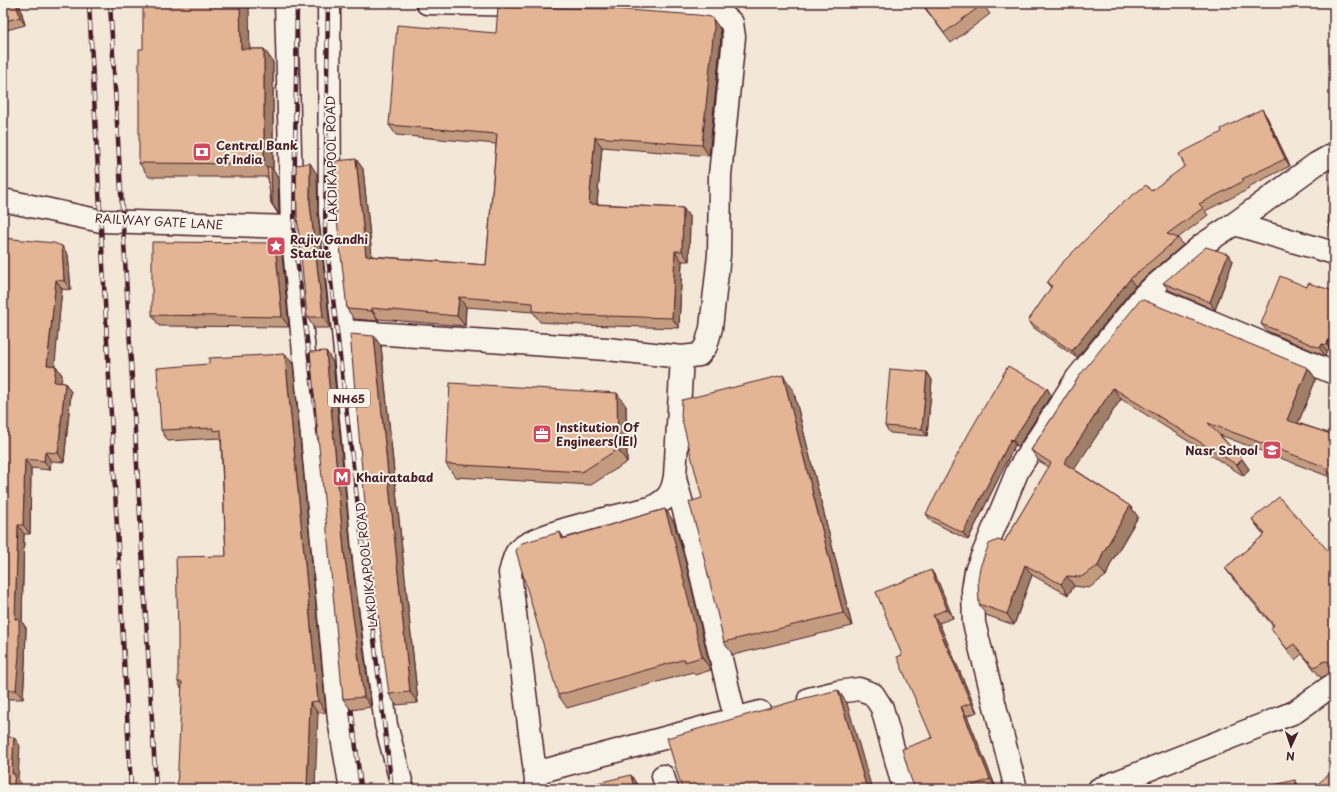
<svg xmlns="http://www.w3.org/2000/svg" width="1337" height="792" viewBox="0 0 1337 792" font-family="'Playpen Sans',sans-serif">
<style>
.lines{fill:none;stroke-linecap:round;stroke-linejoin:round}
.minor-casing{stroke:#4a1f2b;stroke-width:25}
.highway-casing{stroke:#4a1f2b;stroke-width:25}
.minor{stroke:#f7f3e8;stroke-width:22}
.highway{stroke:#f7f3e8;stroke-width:22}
.rail-casing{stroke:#4a1f2b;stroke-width:4.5}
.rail{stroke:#f7f3e8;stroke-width:3;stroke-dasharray:9;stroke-linecap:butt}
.wall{fill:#c39c7f;stroke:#4a1f2b}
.shaded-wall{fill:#9f7f68;stroke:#4a1f2b}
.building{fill:#e3b594;stroke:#4a1f2b}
.labels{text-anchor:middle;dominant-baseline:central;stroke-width:4;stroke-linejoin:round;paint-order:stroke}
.shield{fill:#f7f3e8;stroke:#7e5f64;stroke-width:1}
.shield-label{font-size:11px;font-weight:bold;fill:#4a1f2b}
.poi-label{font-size:12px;font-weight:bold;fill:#4a1f2b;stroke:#f7f3e8;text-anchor:start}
.street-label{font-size:12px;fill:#4a1f2b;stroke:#f7f3e8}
</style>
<rect width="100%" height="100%" fill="#f3e7d7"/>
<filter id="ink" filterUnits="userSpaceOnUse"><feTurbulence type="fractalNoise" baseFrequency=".025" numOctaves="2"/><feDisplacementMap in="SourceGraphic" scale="8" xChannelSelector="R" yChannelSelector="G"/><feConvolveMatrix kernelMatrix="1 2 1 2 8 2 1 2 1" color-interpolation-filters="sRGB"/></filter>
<g filter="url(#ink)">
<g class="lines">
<defs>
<path id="minor" d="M3 200 101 221 292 227
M1234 224 1334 253
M1145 294 1334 373
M343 331 607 349 682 357 699 355 706 346 711 328 719 255 720 175 734 37 732 23 724 16 707 13 621 7 427 3
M675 479 696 553 735 718
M809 699 838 692 859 689 873 694 882 708 904 789
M535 773 760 712
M663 776 667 789
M537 789 510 573C512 567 513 558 517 552 528 534 626 514 651 508 668 499 672 494 675 476L682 357
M1016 789 974 623 973 590 976 571 1018 470 1077 378 1145 294 1202 245 1234 224 1316 164 1334 154
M1099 789 1295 712 1334 684"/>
<path id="highway" d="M286 3 292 227 339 720 351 789
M329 3 330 213 343 331 364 560 386 725 403 789"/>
</defs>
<use href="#minor" class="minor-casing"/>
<use href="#highway" class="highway-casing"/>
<use href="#minor" class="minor"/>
<use href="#highway" class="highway"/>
<defs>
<path id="rail" d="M89 3 131 789
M110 3 156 789
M297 3 294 233 319 438
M328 3 325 232 392 789
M350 698 361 789"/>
</defs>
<use href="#rail" class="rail-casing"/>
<use href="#rail" class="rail"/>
</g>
<path class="wall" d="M3 3H19L25 25 3 31Z
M921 3H982L990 14 951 43Z
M713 19 720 29 721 37 709 156 602 147 597 204 683 208 690 218 689 261H682L679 328 582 325 540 322 533 312 466 307 465 326 378 319 379 321 354 319 347 309 356 159 363 169 372 256 486 265 496 144 396 135 389 125 496 33Z
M250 49H264L273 62V170L278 178 279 214H278L271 203 268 177H149L139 163Z
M1267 117 1290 166 1248 187 1249 189 1205 211 1208 215 1178 238 1183 245 1135 286 1077 358 1034 328 1028 321 1051 288 1047 283 1151 191Z
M1334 172V230H1332L1328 224Z
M317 174 318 214 330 328H314L307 317Z
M3 238 62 246 68 255 71 290 62 289 54 366H56L62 375 61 383H65L71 392 64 462 51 461 50 470 31 468 30 534H24L22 622 26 628 25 664 23 699H3Z
M275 243 282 254 289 327 159 326 152 315Z
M1228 254 1233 261 1215 310 1169 290 1163 283Z
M1307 287 1334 291V349L1332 353 1327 351 1325 356 1267 331 1261 324Z
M381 346 418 703 396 705 389 694Z
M326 351 333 362 352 561 371 707 351 710 343 699Z
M285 354 293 364 326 712 318 713 181 688 178 682 226 556 221 442 219 438 168 441 161 430 209 364Z
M1308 368 1316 379 1298 423 1334 435V481L1330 477 1220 435 1242 459 1249 469 1244 476 1121 399 1074 469 1130 506 1138 517 1111 563 1106 576 1089 588 1074 586 1068 595 1032 575 1014 625 986 615 979 604 1004 542 1049 467 1039 461 1031 450 1080 375Z
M927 372 932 380 927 436 890 433 885 426Z
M1047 388 1051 395 1018 447 1015 445 968 540 931 521 926 514Z
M793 389 852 626 733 655 724 642 702 498Z
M626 406 627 462 591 485 455 477 446 464Z
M665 509 674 522 684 556 711 670 695 675 693 672 567 708 558 695 564 538Z
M1252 519 1334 557V672H1332L1321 678 1302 654 1295 660 1271 628 1273 626 1233 579 1225 568 1264 535 1259 529Z
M931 570 937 579 953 618 939 623 977 712 967 716 996 788 992 789H915L932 738 902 655Z"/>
<path class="shaded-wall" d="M16 3H19L25 25 20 17Z
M240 3H249L250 62 241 49Z
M713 19 720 29 721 37 709 156 702 145Z
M264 49 273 62V170L278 178 279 214 272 204 271 174 264 164Z
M1262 109 1267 117 1290 166 1285 159Z
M595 137 602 147 596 214 589 204Z
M356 159 363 169 373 266 366 256Z
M310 163 317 174 318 214 330 328 323 317 310 204Z
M683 208 690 218 689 261 682 251Z
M275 243 282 254 289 327 282 317Z
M62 246 68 255 71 290 64 281Z
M675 251 682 261 679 328 672 318Z
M1228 254 1233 261 1215 310 1210 302Z
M1130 279 1135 286 1077 358 1072 351Z
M56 280 62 289 54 374 47 365Z
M459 297 466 307 465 326 457 316Z
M371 308 378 319 379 321 371 311Z
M374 336 381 346 418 703 410 692Z
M1328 341 1334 349 1332 353 1327 345Z
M1322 344 1327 351 1325 356 1320 348Z
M326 351 333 362 352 561 371 707 364 697 344 551Z
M285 354 293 364 326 712 318 701Z
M56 366 62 375 60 391 54 382Z
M1308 368 1316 379 1295 431 1287 420Z
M927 372 932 380 927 436 922 429Z
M783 375 793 389 852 626 843 613Z
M65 383 71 392 64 462 58 453Z
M1047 388 1051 395 1018 447 1013 440Z
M1113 388 1121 399 1072 473 1064 463Z
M617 393 626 406 627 462 618 449Z
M1011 439 1015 445 968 540 963 533Z
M45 452 51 461 50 470 44 461Z
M25 459 31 468 30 534 23 525Z
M1242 459 1249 469 1244 476 1237 465Z
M1130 506 1138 517 1111 563 1106 576 1098 566 1103 553Z
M665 509 674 522 684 556 711 670 702 657Z
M18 525 24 534 22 622 26 628 25 664 23 699 16 690 15 619Z
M560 532 569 545 562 539Z
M1025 565 1032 575 1014 625 1007 614Z
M931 570 937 579 953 618 947 609Z
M1067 576 1074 586 1068 595 1061 584Z
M933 615 939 623 977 712 971 703Z
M838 690 847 703 872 789H867Z
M310 702 318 713 315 789H307Z
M961 707 967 716 996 788 990 779Z
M14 737 20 746 18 779 21 783 20 789H13L12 774Z
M631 775 638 786 639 789H634Z
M1295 780 1301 789H1297Z"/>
<path class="building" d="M3 3H16L20 17 3 22Z
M143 3H240L241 49H264V164L139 163V49H143Z
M922 3H982L983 4 944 33Z
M498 7 613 9 698 15 711 17 713 19 714 27 702 145 595 137 589 204 683 208 682 251H675L672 318 575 315 533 311V303L459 297 457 316 371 308V311L347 309 335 202V161L356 159 366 256 486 265 497 134 389 125 397 25 496 33Z
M1262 109 1285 159 1242 179 1244 181 1199 204 1203 208 1167 234 1178 238 1130 279 1072 351 1028 321 1052 286 1047 283 1060 265 1120 205 1146 185 1151 191 1185 166 1179 154 1222 132 1221 129Z
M310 163V204L323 317H307L297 216 296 165Z
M267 167H271L272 204 271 203Z
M1332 172H1334V224H1328Z
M3 238 54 243 62 246 64 281 56 280 47 365 56 366 54 382 65 383 58 453 45 452 44 461 25 459 23 525H18L15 619H19V655L16 690H3Z
M152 242 275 243 282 317 152 315Z
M1206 247 1228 254 1210 302 1163 283Z
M1280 276 1307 287 1308 283 1334 291V343L1328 341 1327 345 1322 344 1320 348 1261 324Z
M1141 299 1308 368 1287 420 1334 435V478L1323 466 1208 423 1242 459 1237 465 1113 388 1064 463 1130 506 1103 553 1098 566 1081 577 1067 576 1061 584 1025 565 1007 614 979 604 978 580 980 567 989 544 998 540 1004 542 1051 463 1031 450 1080 375Z
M350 334 374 336 410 692 389 694 369 548Z
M326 351 344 551 364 697 343 699 310 352Z
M285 354 318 701 310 702 307 789H177L182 682H178V631L176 557 226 556 221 430 213 431V428L161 430 157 368 209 364V358Z
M1008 366 1047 388 1013 440 1011 439 963 533 926 514 969 433Z
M890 369 927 372 922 429 885 426Z
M783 375 843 613 724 642 699 537 689 502 702 498 681 416 682 400Z
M450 383 617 393 618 449 582 472 446 464Z
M1279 497 1334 557V659L1331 662 1325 661 1314 667 1294 644 1287 649 1271 628 1274 625 1225 568 1265 534 1252 519Z
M665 509 675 543 702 657 685 662V659L558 695 516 551 518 547 522 543 560 532 562 539Z
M931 570 947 609 933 615 971 703 961 707 990 779 964 789H915L910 776 902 749 932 738 897 657 902 655 876 592Z
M838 690 867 789H682L667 738 805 698Z
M3 737H14L12 774H15L13 789H3Z
M1334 770V789H1312Z
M631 775 634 789H572Z
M1295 780 1297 789H1266V787Z"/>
</g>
<defs>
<symbol id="bank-square" viewBox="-11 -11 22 22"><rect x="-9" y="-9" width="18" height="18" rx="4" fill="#d1495b" stroke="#f7f3e8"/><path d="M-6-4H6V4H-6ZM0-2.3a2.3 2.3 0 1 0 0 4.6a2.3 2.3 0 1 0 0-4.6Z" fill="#fff"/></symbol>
<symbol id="sight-square" viewBox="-11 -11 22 22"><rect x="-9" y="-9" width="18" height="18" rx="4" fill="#d1495b" stroke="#f7f3e8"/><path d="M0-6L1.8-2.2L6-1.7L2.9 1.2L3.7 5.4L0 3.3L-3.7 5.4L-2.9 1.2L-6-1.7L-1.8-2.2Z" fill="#fff"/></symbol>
<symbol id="office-square" viewBox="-11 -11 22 22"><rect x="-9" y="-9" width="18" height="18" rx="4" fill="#d1495b" stroke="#f7f3e8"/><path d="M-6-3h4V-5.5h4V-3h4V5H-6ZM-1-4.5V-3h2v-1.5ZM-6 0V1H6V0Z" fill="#fff"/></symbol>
<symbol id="school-square" viewBox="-11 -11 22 22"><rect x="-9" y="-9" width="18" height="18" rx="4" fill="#d1495b" stroke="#f7f3e8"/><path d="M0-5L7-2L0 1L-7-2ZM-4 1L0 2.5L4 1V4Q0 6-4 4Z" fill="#fff"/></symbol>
<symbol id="metro-square" viewBox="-11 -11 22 22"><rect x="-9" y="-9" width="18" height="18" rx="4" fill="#d1495b" stroke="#f7f3e8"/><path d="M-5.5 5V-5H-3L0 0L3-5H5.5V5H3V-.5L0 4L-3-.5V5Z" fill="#fff"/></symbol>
</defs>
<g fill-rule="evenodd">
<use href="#bank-square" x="191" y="141" width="22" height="22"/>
<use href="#sight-square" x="265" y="235" width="22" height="22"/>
<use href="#office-square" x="531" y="423" width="22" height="22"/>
<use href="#school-square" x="1261" y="439" width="22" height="22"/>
<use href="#metro-square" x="331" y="466" width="22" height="22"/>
</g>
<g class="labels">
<rect class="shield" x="328" y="389" width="42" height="18" rx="3"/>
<g class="shield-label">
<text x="349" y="398">NH65</text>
</g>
<g class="poi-label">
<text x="216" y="145">Central Bank<tspan x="216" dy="14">of India</tspan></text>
<text x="290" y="239">Rajiv Gandhi<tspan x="290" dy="14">Statue</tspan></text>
<text x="556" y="427">Institution Of<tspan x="556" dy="14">Engineers(IEI)</tspan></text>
<text x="1258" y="450" text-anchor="end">Nasr School</text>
<text x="356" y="477">Khairatabad</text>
</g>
<g class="street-label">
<text transform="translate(331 159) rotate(-91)">LAKDIKAPOOL ROAD</text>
<text transform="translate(159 221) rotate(3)">RAILWAY GATE LANE</text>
<text transform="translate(366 565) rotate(-96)">LAKDIKAPOOL ROAD</text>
</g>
</g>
<rect width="1337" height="792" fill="none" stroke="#f7f3e8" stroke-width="16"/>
<rect x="8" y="8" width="1321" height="776" fill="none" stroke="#4a1f2b" stroke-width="1.5" filter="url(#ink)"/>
<g transform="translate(1291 746) rotate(183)" stroke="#f7f3e8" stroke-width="3" paint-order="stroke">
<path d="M0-3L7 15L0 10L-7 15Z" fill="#4a1f2b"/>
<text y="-6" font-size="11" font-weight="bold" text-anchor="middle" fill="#4a1f2b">N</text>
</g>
</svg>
